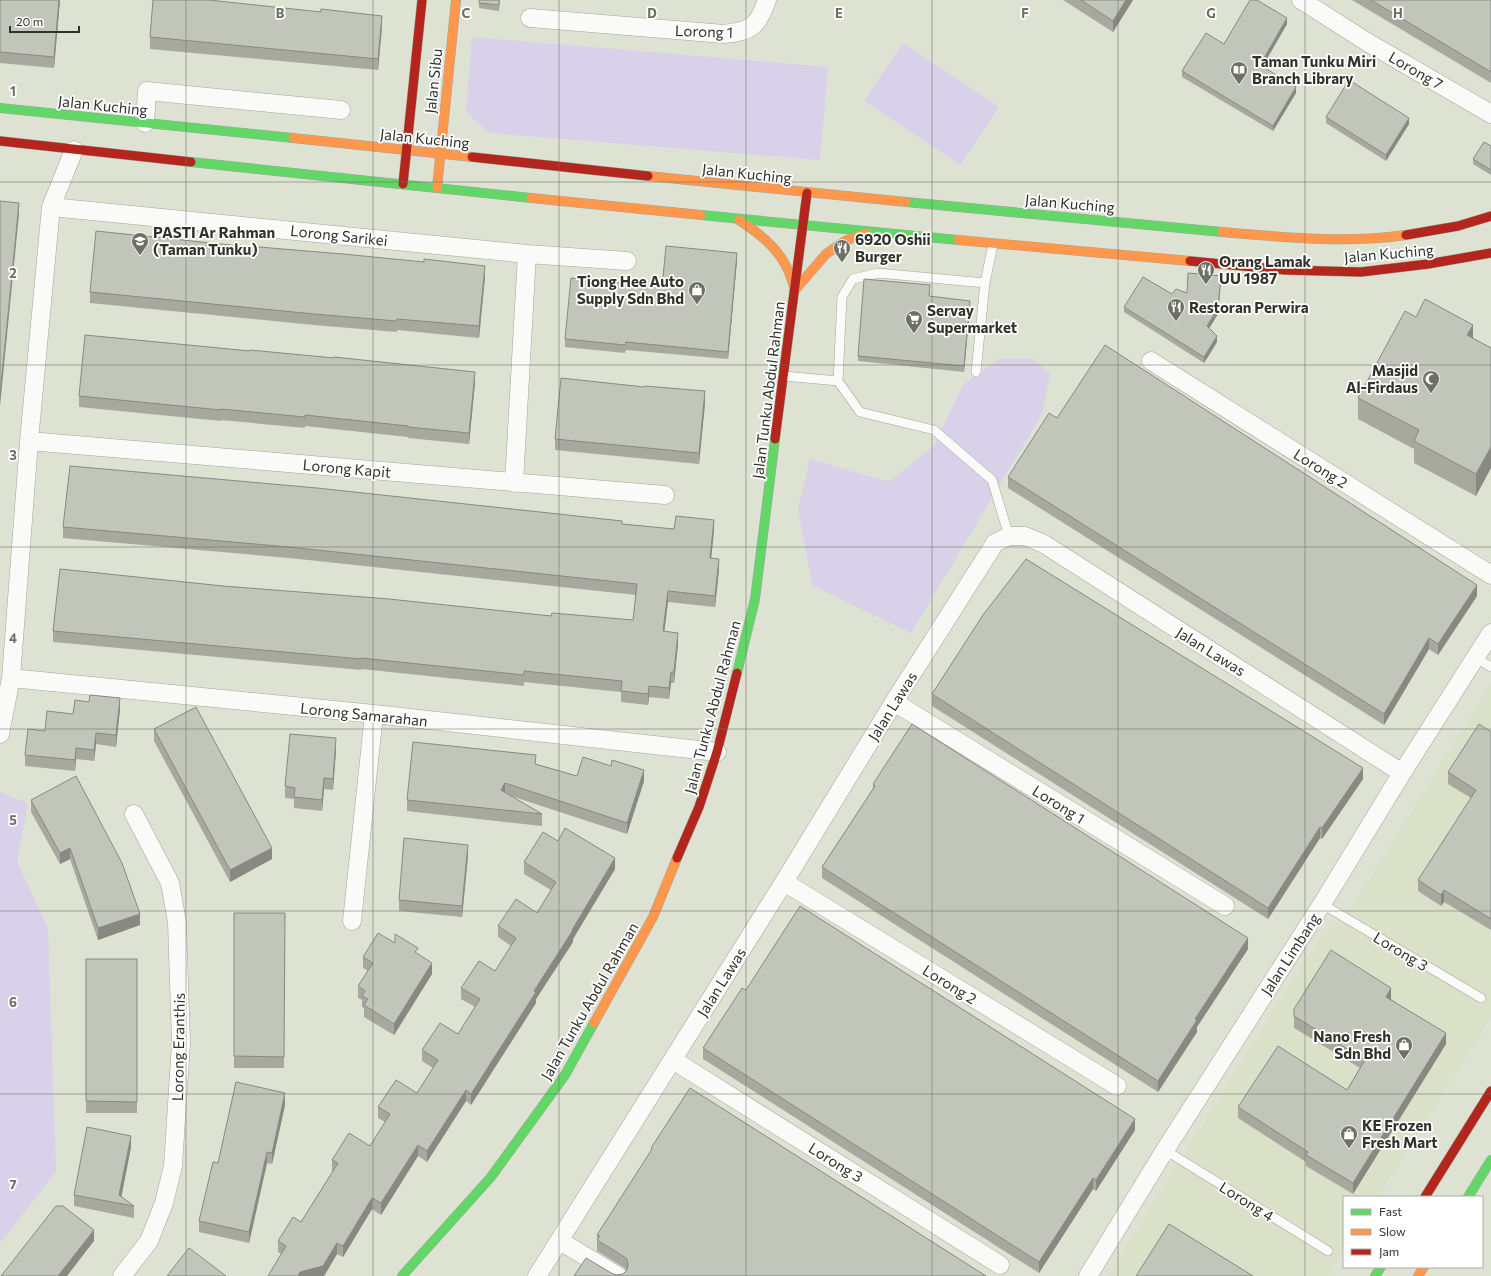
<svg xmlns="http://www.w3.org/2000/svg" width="1491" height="1276" viewBox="0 0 1491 1276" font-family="Commissioner,sans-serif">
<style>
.built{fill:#dae1c8}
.green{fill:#d9d0ea}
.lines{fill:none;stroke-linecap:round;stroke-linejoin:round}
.lane-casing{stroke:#a2a69a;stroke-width:10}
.street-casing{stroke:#a2a69a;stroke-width:19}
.fast-casing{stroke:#a2a69a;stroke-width:10}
.slow-casing{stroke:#a2a69a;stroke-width:10}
.jam-casing{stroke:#a2a69a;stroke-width:10}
.lane{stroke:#fafbf8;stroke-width:9}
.street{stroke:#fafbf8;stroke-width:18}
.fast{stroke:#63d668;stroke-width:9}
.slow{stroke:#ff974d;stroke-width:9}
.jam{stroke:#b3261e;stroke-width:9}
.wall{fill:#a7a99f}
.shaded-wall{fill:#888a82}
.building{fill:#c2c5b9;stroke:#888a82}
.grid{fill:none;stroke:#6d7064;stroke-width:1;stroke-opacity:0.55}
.labels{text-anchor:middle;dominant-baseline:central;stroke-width:3.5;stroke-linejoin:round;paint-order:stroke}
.street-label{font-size:15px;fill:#303329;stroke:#fff}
.poi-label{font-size:15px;font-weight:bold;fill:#303329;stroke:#fff;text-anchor:start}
.grid-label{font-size:13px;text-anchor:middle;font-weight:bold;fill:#6d7064;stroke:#fff;stroke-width:3.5;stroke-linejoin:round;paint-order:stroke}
</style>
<rect width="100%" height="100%" fill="#dde2d3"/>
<path class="built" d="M1491 684V1018L1378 1197H1344V1251L1328 1276H1108L1310 953 1360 894Z"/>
<path class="green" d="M472 37 828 67 820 160 490 133 466 112Z
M903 43 999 107 960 165 864 101Z
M998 359H1033L1050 374 1042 414 911 633 812 585 798 509 810 459 889 482 934 446 963 385Z
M0 792 28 803 17 862 48 928 56 1172 0 1243Z"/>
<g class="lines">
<defs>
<path id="lane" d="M993 244 985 283 878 273 853 279 842 297 838 381 860 412 934 430 992 480 1009 536
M976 372 985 283
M784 376 838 381
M1476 658 1491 667
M1322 904 1481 998
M1165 1150 1328 1251"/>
<path id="street" d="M1301 0 1367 42 1491 114
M530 18 724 34C751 31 758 27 767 0
M145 123 147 91 341 110
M51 207 527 254 627 261
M1151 361 1491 575
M29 441 665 495
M514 483 527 254
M11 678 374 714 717 752
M894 702 1225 906
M0 734 11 678 29 441 51 207 74 150
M784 882 1117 1086
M352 921 374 714
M673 1060 1000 1265
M560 1241 618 1276
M122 1276 149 1241 164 1203 173 1166 181 1043 177 922 170 883 134 814
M537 1276 784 882 894 702 995 543 1009 536H1025L1044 544 1402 773
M1088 1276 1165 1150 1322 904 1402 773 1491 633"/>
<path id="fast" d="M0 108 293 138
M191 162 531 198
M906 202 1222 232
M701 215 958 240
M737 673 755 599 775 439
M1468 1197 1491 1160
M402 1276 491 1177 565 1075 594 1023
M1375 1276 1381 1267"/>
<path id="slow" d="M293 138 472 157
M648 176 906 202
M437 188 456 0
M531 198 701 215
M739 220C757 232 776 246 786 266 790 273 792 281 795 289
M1222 232C1283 237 1345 244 1406 235
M958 240 1190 261
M795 290 826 254 845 241 866 233
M594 1023 653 917 677 858
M1418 1276 1424 1267"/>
<path id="jam" d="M0 141 191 162
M472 157 648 176
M403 184 422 0
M1406 235 1458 226 1491 216
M1190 261 1285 270 1361 272 1428 264 1491 253
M775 439 807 193
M677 858 699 807 717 752 737 673
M1425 1197 1491 1091"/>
</defs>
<use href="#lane" class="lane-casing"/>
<use href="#street" class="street-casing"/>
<use href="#fast" class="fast-casing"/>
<use href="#slow" class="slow-casing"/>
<use href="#jam" class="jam-casing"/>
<use href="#lane" class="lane"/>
<use href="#street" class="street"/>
<use href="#fast" class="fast"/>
<use href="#slow" class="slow"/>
<use href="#jam" class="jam"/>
</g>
<path class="wall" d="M0 0H60L54 68 0 63Z
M479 0H500L499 11 479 8Z
M1063 0H1133L1113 32Z
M1352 0H1491V83Z
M1287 24 1262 67 1296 93 1273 131 1182 77V71L1224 44Z
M382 27 378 70 150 49V37Z
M1326 117 1409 124 1386 161 1326 123Z
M1491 146V175L1473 164V159Z
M737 260 728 359 626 350 625 353 565 347V339L662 287Z
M485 277 479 338 397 330V332L314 325 90 303V292Z
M1221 281 1218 314 1209 328 1217 342 1204 363 1124 312V307L1172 294 1187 293Z
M930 291 929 296 970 307 964 372 858 361V356Z
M1416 317 1473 338 1491 348 1476 496 1414 463V449L1358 419V398Z
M475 383 469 444 408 438V437L305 426V428L221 420V421L79 407V396Z
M705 403 699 464 555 450V439Z
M1057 418 1477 596 1438 655 1429 649 1384 725 1008 488V477Z
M622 524 674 529 714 531 711 558 719 570 715 607 668 602 664 631 678 644 674 683H671L669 699 649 697 648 705 621 702V692L524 682V686L361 669V670L53 642V631L223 586 551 616 633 620 636 595 289 558 63 538V527Z
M932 694 1363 779 1322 839 1320 838 1268 919 932 706Z
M120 709 116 747 96 744 94 761 76 759 75 771 25 766V755L73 714Z
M154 729 272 859 230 882 154 741Z
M1491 732V930L1444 902 1441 906 1418 891V880L1471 798 1448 784V772Z
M336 750 333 790 324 789 322 811 294 808V799L285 798V786Z
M536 764 577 776 644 781 627 834 511 796 542 814V826L407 811V800Z
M873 784 1248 949 1197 1027V1032L1158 1092 822 878V867L873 789Z
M31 800 140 925 98 940 70 859 60 864 31 812Z
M558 841 615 869 573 939V942L536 999V1003L471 1105 466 1101 427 1162 418 1156 381 1215 372 1209 343 1257 337 1254 324 1276H268L281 1254 278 1252V1241L301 1222 333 1171H332V1160L370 1146 385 1122 378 1118V1107L417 1093 433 1068 422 1061V1050L458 1034 475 1007 461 999V988L495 971 511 946 498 937V926L537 913 551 890 524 874V862Z
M468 856 462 917 399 911V900Z
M234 913H285L284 1068H234Z
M395 943 418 954 432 974 394 1035 364 1017V1008L362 1007V1000L358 998V986L368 971 363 968V957Z
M86 959H137V1113H86Z
M746 990 1135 1130 1096 1191 1093 1189 1039 1273 703 1059V1048Z
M1391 999 1446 1044 1353 1194 1306 1166V1162L1238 1118V1107L1347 1090 1360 1068 1294 1028V1009Z
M285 1105 272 1164 267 1163 249 1243 199 1232V1221L218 1163Z
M131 1147 121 1197 134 1206V1218L74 1206V1195Z
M651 1148 986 1276H574L613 1274 617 1275 623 1274 627 1270 623 1267 597 1251V1235L651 1152Z"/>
<path class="shaded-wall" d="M59 0H60L54 68V57Z
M1126 0H1133L1113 32V21Z
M382 16V27L378 70V59Z
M1287 18V24L1260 71V65Z
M1296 87V93L1273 131V126Z
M1409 118V124L1386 161V155Z
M19 203V214L0 406V395Z
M737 253V260L728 359V352Z
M485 266V277L479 338V326Z
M1221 276 1218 314 1207 332V326Z
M970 301V307L964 372V366Z
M1473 325V346L1467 335Z
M1217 336V342L1204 363V357Z
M475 372V383L469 444V433Z
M705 391V403L699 464V453Z
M1491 447V468L1476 496V474Z
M714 520V531L710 569V558Z
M719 559V570L715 607V596Z
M1477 585V596L1438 655V644Z
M668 591V602L663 642V631Z
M678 633V644L674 683V672Z
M1429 638V649L1384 725V714Z
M671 672V683L669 699V688Z
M649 686V697L648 705V694Z
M120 698V709L116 747V735Z
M96 733V744L94 761V750Z
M336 738V750L333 790V779Z
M76 748V759L75 771V760Z
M1363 768V779L1322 839V828Z
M644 770V781L627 834V823Z
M324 778V789L322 811V800Z
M505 783V794L501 790Z
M1320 827V838L1268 919V908Z
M468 845V856L462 917V906Z
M70 848V859L60 864V853Z
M272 848V859L230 882V870Z
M615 858V869L573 939V942L536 999V1003L471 1105V1094L572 930Z
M1444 890V902L1441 906V895Z
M140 914V925L98 940V928Z
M1248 938V949L1197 1027V1032L1158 1092V1081L1195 1019Z
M432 963V974L394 1035V1024Z
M1391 988V999L1386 1008V997Z
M1446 1033V1044L1353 1194V1183Z
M466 1090V1101L427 1162V1151Z
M285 1093V1105L272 1164V1153Z
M1135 1119V1130L1096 1191V1180Z
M131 1136V1147L120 1204 119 1195Z
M418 1145V1156L381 1215V1203Z
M267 1152V1163L249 1243V1232Z
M1093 1178V1189L1039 1273V1262Z
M372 1198V1209L343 1257V1246Z
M94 1230V1241L67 1276H58Z
M337 1243V1254L324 1276H298L300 1272Z"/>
<path class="building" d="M0 0H59L54 57 0 52Z
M153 0H209L321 12V9L382 16 378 59 150 37Z
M479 0H499V5L479 3Z
M1081 0H1126L1113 21Z
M1250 0H1257L1287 18 1260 65 1296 87 1273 126 1182 71 1206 33 1224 44Z
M1371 0H1491V72Z
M1349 80 1409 118 1386 155 1326 117Z
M1484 142 1491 146V170L1473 159Z
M0 201 19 203 0 395Z
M96 231 259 248V247L343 254 424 262V259L485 266 479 326 397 319V321L314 314 90 292Z
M666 246 737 253 728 352 626 342 625 345 565 339 571 278 662 287Z
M1188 273 1221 276 1218 308 1207 326 1217 336 1204 357 1124 307 1143 277 1172 294 1176 289 1187 293Z
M864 279 930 285 929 296 970 301 964 366 858 356Z
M1425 299 1473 325 1467 335 1491 348V447L1476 474 1414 441 1419 430 1358 398 1405 311 1416 317Z
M85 335 250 351V350L334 358V357L475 372 469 433 408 427V426L305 415V417L221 409V410L79 396Z
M1105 345 1477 585 1438 644 1429 638 1384 714 1008 477 1049 413 1057 418Z
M561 378 644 387 645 386 705 391 699 453 555 439Z
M70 466 317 488 540 512 622 521V524L674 529 676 516 714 520 710 558 719 559 715 596 668 591 663 631 678 633 674 672H671L669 688 649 686 648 694 621 691 622 681 524 671V675L361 658V659L53 631 60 569 223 586 389 599 551 616 552 613 633 620 637 584 289 547 63 527Z
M1026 559 1363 768 1322 828 1320 827 1268 908 932 694 983 615Z
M90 695 120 698 116 735 96 733 94 750 76 748 75 760 25 755 28 729 45 731 47 711 73 714 75 700 89 702Z
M196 707 272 848 230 870 154 729Z
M912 724 1248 938 1195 1019 1197 1020 1158 1081 822 867 875 786 873 784Z
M1479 724 1491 732V919L1444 890 1441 895 1418 880 1476 790 1448 772Z
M290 734 336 738 333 779 324 778 322 800 294 797 295 788 285 786Z
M413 742 536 755 535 764 577 776 583 757 611 766 612 760 644 770 627 823 505 783 501 790 542 814 407 800Z
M76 776 122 863 140 914 98 928 70 848 60 853 31 800Z
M565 828 615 858 572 930H573L534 991 536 992 471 1094 466 1090 427 1151 418 1145 381 1203 372 1198 343 1246 337 1243 323 1266 300 1272 298 1276H268L286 1246 278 1241 293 1217 301 1222 338 1163 332 1160 349 1133 370 1146 390 1114 378 1107 396 1080 417 1093 438 1060 422 1050 440 1023 458 1034 480 999 461 988 479 961 495 971 516 938 498 926 516 899 537 913 556 882 524 862 543 832 558 841Z
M404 838 468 845 462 906 399 900Z
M800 906 1135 1119 1096 1180 1093 1178 1039 1262 703 1048 742 988 746 990Z
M234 913H285L284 1057 234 1056Z
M378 933 395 943V934L418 948 415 952 432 963 394 1024 364 1005 368 999 362 996 365 991 358 986 373 963 363 957Z
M1331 950 1391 988 1386 997 1446 1033 1353 1183 1306 1155 1308 1152 1238 1107 1278 1046 1347 1090 1365 1060 1294 1016V1009Z
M86 959H137V1102L86 1101Z
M236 1082 285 1093 272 1153 267 1152 249 1232 199 1221 213 1162 218 1163Z
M690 1088 986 1276H574L586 1258 613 1274 617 1275 623 1274 627 1270 628 1265 627 1259 623 1256 597 1240 600 1236 597 1235 652 1149 651 1148Z
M87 1127 131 1136 119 1195 134 1206 74 1195Z
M56 1206H63L94 1230 58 1276H1Z
M1169 1224 1253 1276H1136Z
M189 1248 226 1276H167Z"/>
<path class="grid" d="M186 0V1276M373 0V1276M559 0V1276M746 0V1276M932 0V1276M1118 0V1276M1305 0V1276M0 182H1491M0 365H1491M0 547H1491M0 729H1491M0 911H1491M0 1094H1491"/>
<defs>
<symbol id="library-pin" viewBox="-11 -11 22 30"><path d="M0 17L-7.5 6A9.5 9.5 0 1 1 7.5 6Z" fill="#6d7064" stroke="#fff"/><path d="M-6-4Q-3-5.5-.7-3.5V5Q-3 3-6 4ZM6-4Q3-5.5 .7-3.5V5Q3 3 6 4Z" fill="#fff"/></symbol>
<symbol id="school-pin" viewBox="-11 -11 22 30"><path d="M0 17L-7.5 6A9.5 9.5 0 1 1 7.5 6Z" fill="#6d7064" stroke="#fff"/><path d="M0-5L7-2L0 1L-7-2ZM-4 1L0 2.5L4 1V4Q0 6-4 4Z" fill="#fff"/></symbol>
<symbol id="restaurant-pin" viewBox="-11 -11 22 30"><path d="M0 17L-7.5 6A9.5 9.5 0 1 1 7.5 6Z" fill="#6d7064" stroke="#fff"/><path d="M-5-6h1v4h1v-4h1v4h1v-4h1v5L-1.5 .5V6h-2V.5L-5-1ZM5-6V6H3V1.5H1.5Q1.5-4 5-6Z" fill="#fff"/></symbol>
<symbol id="shop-pin" viewBox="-11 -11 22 30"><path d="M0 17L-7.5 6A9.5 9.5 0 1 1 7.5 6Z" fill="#6d7064" stroke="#fff"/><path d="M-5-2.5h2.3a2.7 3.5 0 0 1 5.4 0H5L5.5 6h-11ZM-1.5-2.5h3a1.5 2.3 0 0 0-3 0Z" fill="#fff"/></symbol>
<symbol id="supermarket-pin" viewBox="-11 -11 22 30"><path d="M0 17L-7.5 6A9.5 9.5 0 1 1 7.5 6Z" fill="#6d7064" stroke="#fff"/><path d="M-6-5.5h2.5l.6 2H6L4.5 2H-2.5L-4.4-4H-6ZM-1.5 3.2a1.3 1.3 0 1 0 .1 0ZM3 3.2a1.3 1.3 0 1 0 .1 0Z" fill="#fff"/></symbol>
<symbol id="mosque-pin" viewBox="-11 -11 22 30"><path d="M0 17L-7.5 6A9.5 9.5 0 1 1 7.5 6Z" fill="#6d7064" stroke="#fff"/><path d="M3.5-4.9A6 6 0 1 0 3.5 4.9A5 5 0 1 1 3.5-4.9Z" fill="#fff"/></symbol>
</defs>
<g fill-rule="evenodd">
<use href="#library-pin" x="1229" y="60" width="20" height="27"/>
<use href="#school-pin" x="130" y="231" width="20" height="27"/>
<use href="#restaurant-pin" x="832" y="238" width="20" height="27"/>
<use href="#restaurant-pin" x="1196" y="260" width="20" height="27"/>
<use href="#shop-pin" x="687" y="280" width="20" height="27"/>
<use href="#restaurant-pin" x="1166" y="297" width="20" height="27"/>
<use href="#supermarket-pin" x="904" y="309" width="20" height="27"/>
<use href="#mosque-pin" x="1421" y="369" width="20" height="27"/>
<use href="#shop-pin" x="1394" y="1035" width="20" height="27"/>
<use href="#shop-pin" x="1339" y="1124" width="20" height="27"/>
</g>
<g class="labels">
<g class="street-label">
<text transform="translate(704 31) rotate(2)">Lorong 1</text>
<text transform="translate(1416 70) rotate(30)">Lorong 7</text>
<text transform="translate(433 81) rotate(-84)">Jalan Sibu</text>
<text transform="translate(103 105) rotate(6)">Jalan Kuching</text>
<text transform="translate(425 138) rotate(6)">Jalan Kuching</text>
<text transform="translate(747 173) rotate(6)">Jalan Kuching</text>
<text transform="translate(1070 203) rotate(5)">Jalan Kuching</text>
<text transform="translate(339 235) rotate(6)">Lorong Sarikei</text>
<text transform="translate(1389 253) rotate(-5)">Jalan Kuching</text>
<text transform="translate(768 390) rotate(-83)">Jalan Tunku Abdul Rahman</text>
<text transform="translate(347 468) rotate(5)">Lorong Kapit</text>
<text transform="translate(1321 468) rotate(32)">Lorong 2</text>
<text transform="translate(1211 651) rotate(32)">Jalan Lawas</text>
<text transform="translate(892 706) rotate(-58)">Jalan Lawas</text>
<text transform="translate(712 707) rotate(-75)">Jalan Tunku Abdul Rahman</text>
<text transform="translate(364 714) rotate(6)">Lorong Samarahan</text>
<text transform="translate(1059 804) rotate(32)">Lorong 1</text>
<text transform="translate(1401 951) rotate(31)">Lorong 3</text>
<text transform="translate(1290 954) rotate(-57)">Jalan Limbang</text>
<text transform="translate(721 982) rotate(-58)">Jalan Lawas</text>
<text transform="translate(950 984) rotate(32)">Lorong 2</text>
<text transform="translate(589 1001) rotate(-60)">Jalan Tunku Abdul Rahman</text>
<text transform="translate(178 1047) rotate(-89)">Lorong Eranthis</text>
<text transform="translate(836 1162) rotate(32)">Lorong 3</text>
<text transform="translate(1247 1201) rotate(32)">Lorong 4</text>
</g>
<g class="poi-label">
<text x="1252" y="61">Taman Tunku Miri<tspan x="1252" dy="17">Branch Library</tspan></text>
<text x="153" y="232">PASTI Ar Rahman<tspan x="153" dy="17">(Taman Tunku)</tspan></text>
<text x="855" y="239">6920 Oshii<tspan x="855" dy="17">Burger</tspan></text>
<text x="1219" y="261">Orang Lamak<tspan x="1219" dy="17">UU 1987</tspan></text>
<text x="684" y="281" text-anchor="end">Tiong Hee Auto<tspan x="684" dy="17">Supply Sdn Bhd</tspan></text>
<text x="1189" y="307">Restoran Perwira</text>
<text x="927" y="310">Servay<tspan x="927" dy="17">Supermarket</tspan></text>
<text x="1418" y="370" text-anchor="end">Masjid<tspan x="1418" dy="17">Al-Firdaus</tspan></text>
<text x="1391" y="1036" text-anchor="end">Nano Fresh<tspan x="1391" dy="17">Sdn Bhd</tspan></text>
<text x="1362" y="1125">KE Frozen<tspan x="1362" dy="17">Fresh Mart</tspan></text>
</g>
</g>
<g class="grid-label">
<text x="280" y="18">B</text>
<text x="466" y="18">C</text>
<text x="652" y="18">D</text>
<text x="839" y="18">E</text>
<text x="1025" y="18">F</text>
<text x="1211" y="18">G</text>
<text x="1398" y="18">H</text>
<text x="13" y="96">1</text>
<text x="13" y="278">2</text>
<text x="13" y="460">3</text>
<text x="13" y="643">4</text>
<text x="13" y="825">5</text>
<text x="13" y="1007">6</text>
<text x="13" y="1189">7</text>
</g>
<rect x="1343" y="1196" width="140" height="72" fill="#ffffff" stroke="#acada9"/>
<rect x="1351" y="1209" width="20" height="6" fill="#63d668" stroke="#acada9"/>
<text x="1379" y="1216" font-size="12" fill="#303329">Fast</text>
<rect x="1351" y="1229" width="20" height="6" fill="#ff974d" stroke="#acada9"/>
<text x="1379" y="1236" font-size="12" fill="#303329">Slow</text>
<rect x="1351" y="1249" width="20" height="6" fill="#b3261e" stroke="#acada9"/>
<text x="1379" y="1256" font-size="12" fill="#303329">Jam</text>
<path d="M10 26v6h69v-6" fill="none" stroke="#303329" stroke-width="2"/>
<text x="16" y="26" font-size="12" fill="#303329" stroke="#ffffff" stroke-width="3" paint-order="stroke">20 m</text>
</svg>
